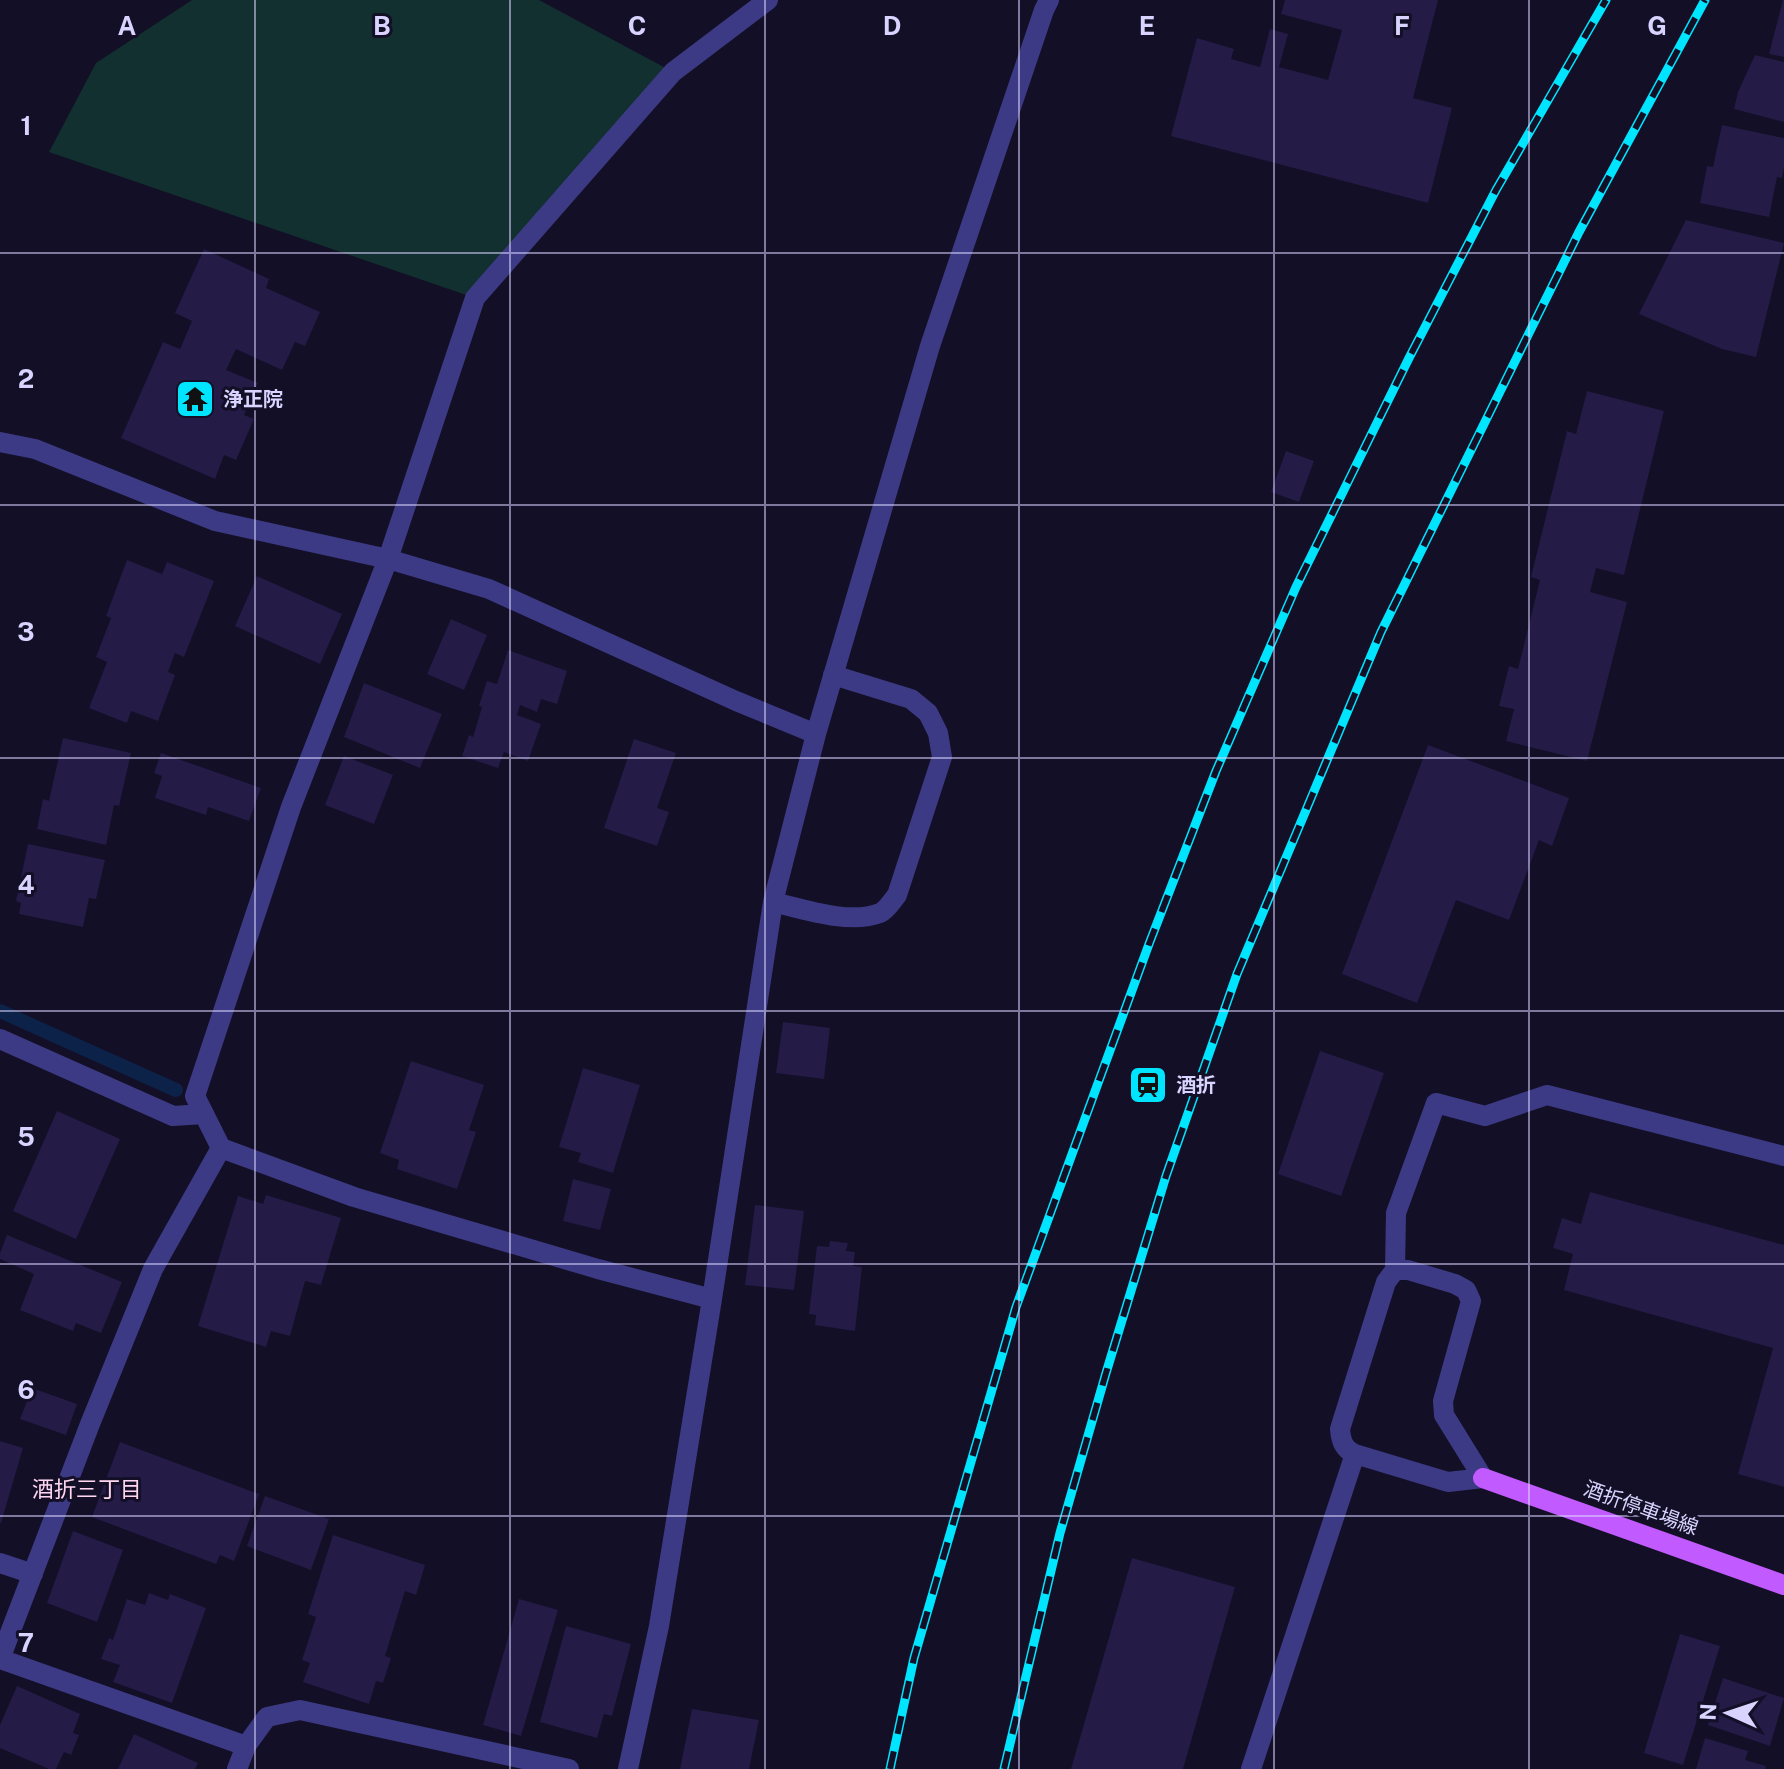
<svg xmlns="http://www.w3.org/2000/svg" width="1784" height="1769" viewBox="0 0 1784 1769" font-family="'Public Sans','Noto Sans JP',sans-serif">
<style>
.green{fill:#12302f}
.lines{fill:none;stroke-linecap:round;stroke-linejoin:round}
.stream{stroke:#0c2248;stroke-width:14}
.building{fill:#241b47}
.minor{stroke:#3d3a85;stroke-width:20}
.major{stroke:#c25bff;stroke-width:20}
.rail-casing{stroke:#00e5ff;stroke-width:9}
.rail{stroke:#130f26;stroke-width:6;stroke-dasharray:18;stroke-linecap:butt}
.grid{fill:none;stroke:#d9d4ff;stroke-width:2;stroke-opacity:0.55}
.labels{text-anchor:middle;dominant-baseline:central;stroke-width:6;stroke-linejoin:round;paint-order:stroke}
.poi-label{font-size:20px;font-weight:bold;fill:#d9d4ff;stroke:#130f26;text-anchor:start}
.street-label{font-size:20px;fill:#d9d4ff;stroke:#130f26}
.neighbourhood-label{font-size:22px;fill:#ffd6f0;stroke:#130f26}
.grid-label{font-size:26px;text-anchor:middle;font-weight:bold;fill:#d9d4ff;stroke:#130f26;stroke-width:6;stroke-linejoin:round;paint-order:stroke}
</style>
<rect width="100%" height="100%" fill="#130f26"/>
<path class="green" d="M192 0H539L673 72 475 298 49 152 96 63Z"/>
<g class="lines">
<path class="stream" d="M0 1011 176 1090"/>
</g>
<path class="building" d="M1285 0H1438L1413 98 1452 108 1428 203 1171 136 1197 38 1234 49 1231 59 1260 67 1270 29 1288 34 1279 67 1328 80 1342 30 1281 14Z
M1783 0H1784V57L1769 54Z
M1755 55 1784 62V122L1734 109 1738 92Z
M1722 125 1784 138V168L1782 178 1777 177 1769 217 1700 203 1707 166 1713 167Z
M1686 220 1784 243 1756 357 1722 349 1639 314Z
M204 249 269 279 266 288 320 312 305 346 295 342 282 370 236 349 226 370 258 383 244 415 254 419 236 460 224 455 215 479 121 438 163 342 180 349 192 321 175 313Z
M1587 391 1664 411 1624 575 1596 568 1590 592 1627 602 1587 761 1506 741 1514 709 1499 706 1509 666 1518 669 1540 580 1531 577 1567 431 1576 434Z
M1286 451 1314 461 1299 502 1271 492Z
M127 560 162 574 167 562 214 581 184 657 175 653 168 672 175 675 158 721 131 711 127 723 89 708 107 662 96 657 111 618 106 616Z
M257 576 342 614 320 664 235 626Z
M451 619 487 635 464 690 427 674Z
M508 650 567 671 557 704 541 699 537 712 520 705 517 715 541 724 528 761 504 752 498 768 462 756 469 735 473 737 482 707 479 706 487 681 497 684Z
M364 683 442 714 420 768 344 737Z
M63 738 131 753 119 806 114 805 106 845 37 829 43 799 49 801Z
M634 739 676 753 657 808 669 812 657 846 604 828Z
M1428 745 1569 798 1552 846 1539 840 1509 920 1456 900 1417 1003 1342 974Z
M161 753 261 788 249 821 208 807 206 815 155 798 162 776 154 773Z
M344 756 393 775 374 824 325 805Z
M28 844 105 860 96 899 89 898 83 927 19 914 21 903 16 901Z
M783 1022 830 1028 824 1079 776 1073Z
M1320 1051 1384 1073 1341 1196 1278 1174Z
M411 1061 484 1085 469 1130 476 1132 457 1189 397 1169 399 1160 380 1153Z
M583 1068 640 1085 613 1173 578 1162 581 1153 559 1147Z
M57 1111 120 1139 76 1239 13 1211Z
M573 1179 611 1189 600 1230 563 1221Z
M1590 1192 1784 1245V1487L1738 1474 1773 1348 1564 1290 1573 1254 1553 1248 1562 1218 1581 1224Z
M266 1195 341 1218 321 1285 305 1281 290 1336 271 1331 266 1347 198 1326 238 1196 263 1204Z
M755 1205 804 1211 794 1290 745 1285Z
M7 1235 122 1282 101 1333 76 1323 73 1331 20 1310 34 1274 0 1259V1253Z
M830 1241 848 1243 846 1251 855 1252 853 1266 862 1267 855 1331 815 1325 816 1315 809 1314 817 1246 829 1247Z
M32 1388 77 1404 66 1435 20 1419Z
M0 1441 23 1448 1 1523H0Z
M120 1442 259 1494 234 1561 220 1555 216 1564 92 1517Z
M265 1496 329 1519 311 1570 247 1546Z
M73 1531 123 1550 97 1622 47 1603Z
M333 1535 425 1565 416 1595 405 1591 385 1656 391 1658 383 1683 376 1681 369 1704 303 1682 310 1663 302 1660 316 1617 308 1614Z
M1132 1558 1235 1587 1183 1769H1071Z
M149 1593 168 1600 170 1594 206 1608 172 1703 113 1682 120 1665 101 1659 109 1638 113 1640 127 1599 145 1605Z
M519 1599 558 1610 521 1736 483 1725Z
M566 1626 631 1644 612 1716 604 1714 597 1738 540 1722Z
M1680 1634 1720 1646 1683 1765 1644 1753Z
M1723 1678 1784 1698 1770 1746 1708 1725Z
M17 1686 80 1714 73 1733 79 1735 71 1755 64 1752 56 1769H49L0 1748V1725Z
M692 1709 759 1720 749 1769H680Z
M134 1734 198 1763 195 1769H118Z
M1705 1738 1748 1751 1745 1760 1766 1766 1765 1769H1696Z"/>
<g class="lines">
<path class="minor" d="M0 442 35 449 215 521 388 559 489 589 736 701 816 734
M773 902C803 909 850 925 880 913 887 910 892 901 897 895L942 757 938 733 928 713 911 699 833 675
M0 1039 173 1116 204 1114
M221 1148 354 1197 598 1269 712 1299
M1395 1270H1408L1455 1284 1466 1290 1471 1301 1443 1401 1444 1415 1483 1478 1448 1482 1355 1454C1343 1449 1341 1440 1340 1429L1386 1282Z
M1395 1270 1396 1213 1436 1103 1485 1116 1547 1095 1784 1156
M0 1563 33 1574
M237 1769 246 1746
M569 1769 300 1710 267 1717 246 1746 0 1659 90 1424 153 1269 221 1148 195 1096 291 807 388 559 475 298 673 72 768 0
M628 1769 659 1626 712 1299 773 902 816 734 930 346 1044 10 1049 0
M1251 1769 1355 1454"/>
<path class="major" d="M1483 1478 1784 1585"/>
<defs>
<path id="rail" d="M890 1769 914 1658 1016 1307 1149 944 1216 771 1296 587 1409 358 1496 190 1606 0
M1004 1769 1060 1533 1106 1373 1166 1176 1237 974 1381 632 1579 232 1705 0"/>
</defs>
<use href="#rail" class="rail-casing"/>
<use href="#rail" class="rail"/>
</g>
<path class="grid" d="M255 0V1769M510 0V1769M765 0V1769M1019 0V1769M1274 0V1769M1529 0V1769M0 253H1784M0 505H1784M0 758H1784M0 1011H1784M0 1264H1784M0 1516H1784"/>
<defs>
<symbol id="temple-square" viewBox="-11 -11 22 22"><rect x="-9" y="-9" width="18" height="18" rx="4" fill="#00e5ff" stroke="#130f26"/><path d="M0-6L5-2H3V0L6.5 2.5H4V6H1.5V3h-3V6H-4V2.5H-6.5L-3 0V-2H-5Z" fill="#111"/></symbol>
<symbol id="station-square" viewBox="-11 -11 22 22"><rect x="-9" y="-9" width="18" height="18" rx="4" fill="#00e5ff" stroke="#130f26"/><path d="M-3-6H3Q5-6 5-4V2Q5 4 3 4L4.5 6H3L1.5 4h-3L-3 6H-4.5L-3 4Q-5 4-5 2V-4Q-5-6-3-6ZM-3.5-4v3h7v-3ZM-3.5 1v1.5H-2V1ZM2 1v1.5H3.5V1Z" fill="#111"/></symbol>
</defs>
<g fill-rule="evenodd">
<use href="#temple-square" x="173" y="377" width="44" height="44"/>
<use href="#station-square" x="1126" y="1063" width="44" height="44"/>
</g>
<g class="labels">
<g class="poi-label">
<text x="223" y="399">浄正院</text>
<text x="1176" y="1085">酒折</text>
</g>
<g class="street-label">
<text transform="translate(1641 1508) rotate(20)">酒折停車場線</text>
</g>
<g class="neighbourhood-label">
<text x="87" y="1489">酒折三丁目</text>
</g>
</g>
<g class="grid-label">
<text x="127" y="35">A</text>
<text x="382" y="35">B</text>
<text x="637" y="35">C</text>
<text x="892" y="35">D</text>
<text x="1147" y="35">E</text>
<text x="1402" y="35">F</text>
<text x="1657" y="35">G</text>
<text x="26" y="135">1</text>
<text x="26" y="388">2</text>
<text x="26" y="641">3</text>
<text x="26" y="894">4</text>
<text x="26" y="1146">5</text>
<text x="26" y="1399">6</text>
<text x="26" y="1652">7</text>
</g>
<g transform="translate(1728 1713) rotate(273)" stroke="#130f26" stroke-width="6" paint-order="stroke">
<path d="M0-6L14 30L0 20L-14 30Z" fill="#d9d4ff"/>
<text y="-12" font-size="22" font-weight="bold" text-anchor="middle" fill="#d9d4ff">N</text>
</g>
</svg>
